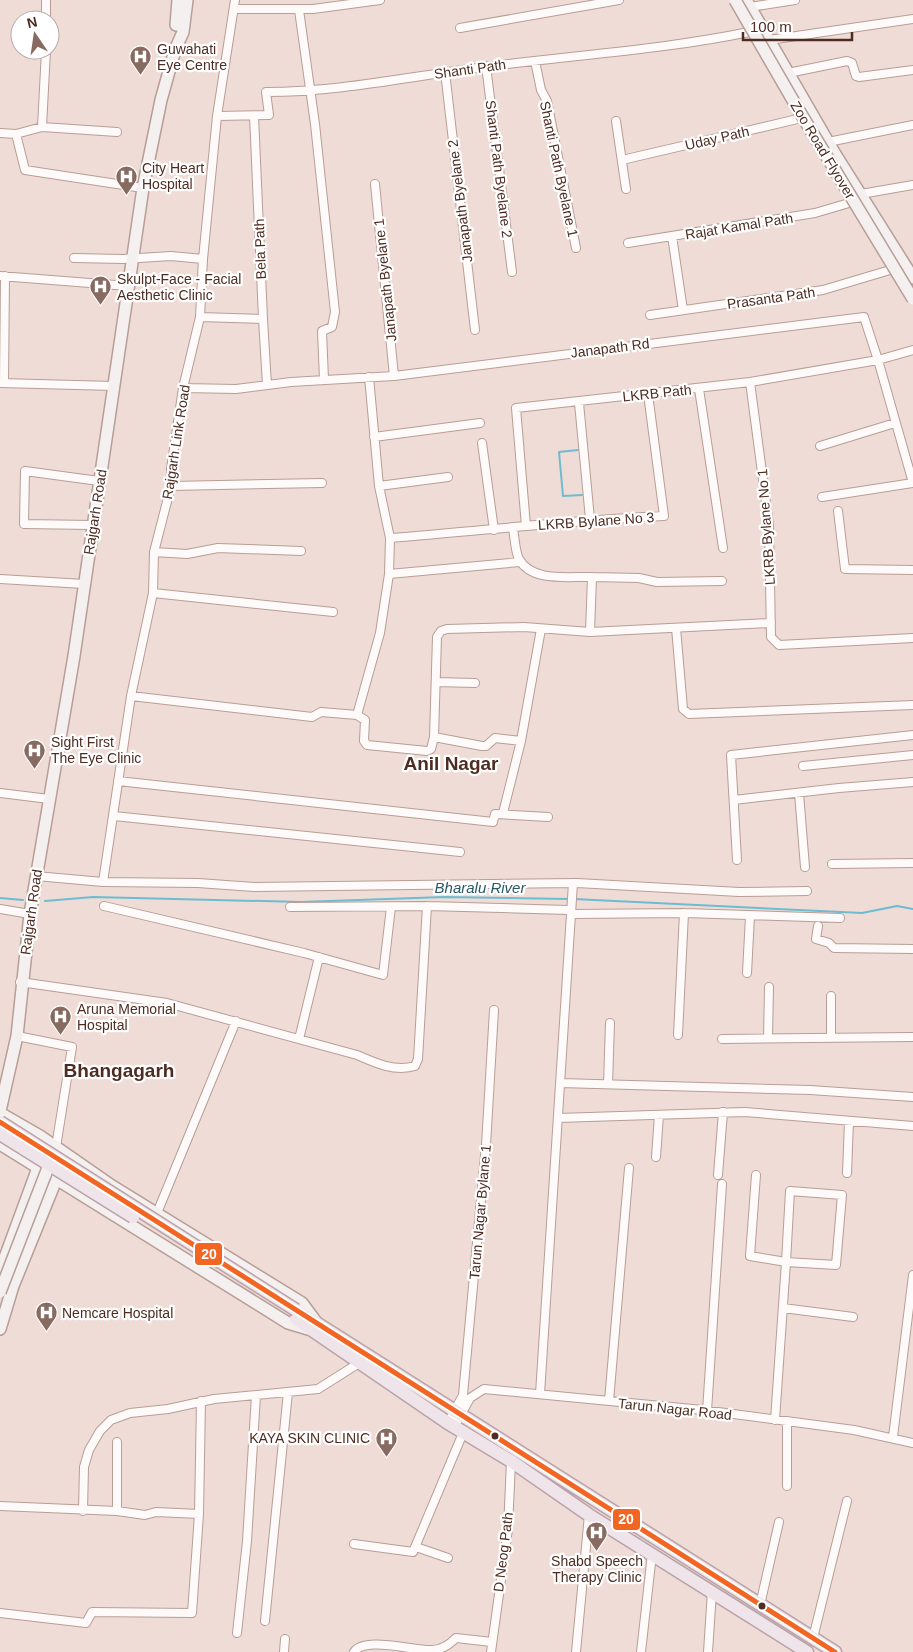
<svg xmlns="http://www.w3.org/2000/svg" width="913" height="1652" viewBox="0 0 913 1652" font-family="Arial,sans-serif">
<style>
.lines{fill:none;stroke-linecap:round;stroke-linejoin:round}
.stream{stroke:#6ebccf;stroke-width:2}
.street-casing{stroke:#b79e97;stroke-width:10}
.secondary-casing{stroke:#b79e97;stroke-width:14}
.primary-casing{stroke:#baa3a8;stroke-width:15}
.street{stroke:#fdfaf9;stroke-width:8}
.secondary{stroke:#f5f0f0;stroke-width:11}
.primary{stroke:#eee4e9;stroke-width:12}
.secondary-bridge-casing{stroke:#b79e97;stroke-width:14;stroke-linecap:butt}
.primary-bridge-casing{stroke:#baa3a8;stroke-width:15;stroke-linecap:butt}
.secondary-bridge{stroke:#f5f0f0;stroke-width:11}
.primary-bridge{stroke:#eee4e9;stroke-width:12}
.bus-1-casing{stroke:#fff;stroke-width:9}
.bus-1{stroke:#f26522;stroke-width:5}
.bus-dot{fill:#4e2c21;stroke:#fff;stroke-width:2}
.labels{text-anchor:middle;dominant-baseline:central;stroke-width:4.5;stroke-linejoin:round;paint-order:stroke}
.poi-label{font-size:14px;fill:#4e2c21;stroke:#fff;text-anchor:start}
.street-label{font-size:14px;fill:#4e2c21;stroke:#fff}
.water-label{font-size:15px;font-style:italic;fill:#295966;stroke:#fff}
.district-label{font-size:19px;font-weight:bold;fill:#4e2c21;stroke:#fff}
.line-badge{stroke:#fff;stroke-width:2}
.badge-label{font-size:14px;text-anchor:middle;font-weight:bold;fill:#fff}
</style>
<rect width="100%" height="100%" fill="#f0dcd6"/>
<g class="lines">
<path class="stream" d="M578 450 559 452 563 496 582 495
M0 898 23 900
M574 899 862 913 897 906 913 909
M45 901 93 897 301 902 444 897 570 899"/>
<defs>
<path id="street" d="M46 0V20
M750 7 795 0
M235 9H313L380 0
M299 10 315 124 335 312 332 327 322 331 324 380
M460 28 619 0
M769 40 913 19
M535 61 541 90 547 101 576 248
M486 66 512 272
M445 72 475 330
M788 73 847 61 852 63 856 76 859 77 913 70
M217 116 269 115 266 92C339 92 412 76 485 67 573 55 662 50 749 32
M616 121 626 189
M42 127 117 132
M0 133 16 134 25 170 143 188
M16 134 42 127 46 50
M828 142 913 125
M622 160 806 117
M375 184 394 376
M861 194 913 185
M672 236 683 310
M628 243 815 213 849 203
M74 258 123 259 171 256 203 259
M0 276 128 286
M650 315 823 290 890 270
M200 317 263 319 254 116
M263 319 267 385
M750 382 769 525 771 637 779 645 913 638
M0 383 114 386
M4 383 5 276
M183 388 236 389 291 382 394 376 864 317 878 360 913 483
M699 389 723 548
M579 403 590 519
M374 437 480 423
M482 443 494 530
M820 446 895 423
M171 486 322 483
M379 486 448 477
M822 497 913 483
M838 511 845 569 913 570
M92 525 24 524 25 471 99 481
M526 526 516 408 750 382 878 360 913 350
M513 529C515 539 515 551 519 559 532 583 570 576 592 577L590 632
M390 538C481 531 572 520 664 516L648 394
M154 552 187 554 218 548 301 551
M389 574 520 562
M592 577 639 578 657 582 722 581
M0 579 84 584
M153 593 333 612
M676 628 683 709 689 714 913 705
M436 682 475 683
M131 696 312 717 321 712 357 715 380 633 389 574 390 538 379 486 369 377
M357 715 365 720 364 741 367 745 427 751 431 749 434 737 437 637 441 631 447 629 524 627 590 632 771 623
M434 737 482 746H486L495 738 521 741
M803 766 913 755
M118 781 493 822 495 814 548 817
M0 793 49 799
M799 793 805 867
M734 800 839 788 913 782
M503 813 521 741 541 629
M114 816 460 852
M737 860 731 755 913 735
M832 864 913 863
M36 876 103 882 198 883 254 887 577 883 739 892 807 891
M103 882 131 696 153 593 154 552 171 486V469L183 388 200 317 203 259 217 116 235 0
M104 906 304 953 383 975 391 907
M290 907 427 906 568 910 572 914 684 913 840 918
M0 909 30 914
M818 926 816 939 829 943 834 948 913 949
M747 973 750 916
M20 982 167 1003 357 1055C375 1063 395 1072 415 1066L418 1059 427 906
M678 1035 684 913
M17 1036 72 1047 56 1147
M768 1038 769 987
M831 1038V996
M299 1039 319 957
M722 1039 913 1037
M560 1083 810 1090 913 1097
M608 1084 610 1023
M558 1118 745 1112 913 1126
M656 1157 659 1115
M847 1173 849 1121
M718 1175 723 1112
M756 1175 750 1256 786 1262 790 1191 842 1195 836 1265 786 1262 775 1420
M157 1213 236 1021
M783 1308 853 1317
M540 1394 573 883
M609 1401 629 1168
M707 1411 722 1184
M787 1421V1486
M448 1423 463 1395 486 1145 494 1010
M454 1427 470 1398 484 1389 703 1410 854 1430 913 1443
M893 1437 913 1275
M0 1506 117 1511 145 1515 156 1512 199 1514
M83 1511 84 1467 89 1450 100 1431 111 1420 130 1413 168 1409 214 1399 318 1389 359 1363
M117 1511V1442
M354 1544 413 1552 463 1433
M416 1547 448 1558
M760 1605 779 1522
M0 1613 86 1623 92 1612 192 1613 199 1514 201 1401
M265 1621 288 1392
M237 1633 247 1541 256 1395
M813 1638 847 1501
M284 1652 285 1639
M354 1652C364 1636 414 1651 432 1650 441 1650 450 1644 456 1638L492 1642
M491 1652 508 1529 511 1461
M576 1652 589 1515
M641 1652 652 1554
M708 1652 712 1591"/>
<path id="secondary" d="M746 0 835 154 913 278
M176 25 178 0
M0 1111 17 1036 30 914 74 656 143 188 161 100 175 50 183 32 187 0
M0 1113 40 1136 112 1186 302 1303 316 1322
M0 1144 288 1323 308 1329
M0 1271 38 1168
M0 1329 13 1286 56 1180"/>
<path id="primary" d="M296 1310 835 1652
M296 1319 448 1423 511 1461 589 1515 807 1652"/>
</defs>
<use href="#street" class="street-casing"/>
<use href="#secondary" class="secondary-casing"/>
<use href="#primary" class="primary-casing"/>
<use href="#street" class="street"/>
<use href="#secondary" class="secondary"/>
<use href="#primary" class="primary"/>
<defs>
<path id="secondary-bridge" d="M735 0 798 109 913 299
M0 1292 49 1165"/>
<path id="primary-bridge" d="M0 1122 296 1310
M0 1134 133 1217"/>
</defs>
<use href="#secondary-bridge" class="secondary-bridge-casing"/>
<use href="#primary-bridge" class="primary-bridge-casing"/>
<use href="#secondary-bridge" class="secondary-bridge"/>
<use href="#primary-bridge" class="primary-bridge"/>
<defs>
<path id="bus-1" d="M0 1122 835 1652"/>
</defs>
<use href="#bus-1" class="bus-1-casing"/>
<use href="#bus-1" class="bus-1"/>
</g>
<defs>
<symbol id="hospital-pin" viewBox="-11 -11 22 30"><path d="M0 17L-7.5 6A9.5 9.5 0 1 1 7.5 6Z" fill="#876a60" stroke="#fff"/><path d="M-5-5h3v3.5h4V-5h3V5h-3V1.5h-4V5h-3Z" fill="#fff"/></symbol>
</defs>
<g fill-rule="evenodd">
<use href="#hospital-pin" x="128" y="44" width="25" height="34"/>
<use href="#hospital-pin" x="114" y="164" width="25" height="34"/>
<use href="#hospital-pin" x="88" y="274" width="25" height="34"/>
<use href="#hospital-pin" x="22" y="738" width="25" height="34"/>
<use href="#hospital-pin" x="48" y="1004" width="25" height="34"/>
<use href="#hospital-pin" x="34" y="1300" width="25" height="34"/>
<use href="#hospital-pin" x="374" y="1426" width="25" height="34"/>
<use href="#hospital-pin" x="584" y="1520" width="25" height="34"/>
</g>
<g class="bus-dot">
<circle cx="495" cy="1436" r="4.5"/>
<circle cx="762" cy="1606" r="4.5"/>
</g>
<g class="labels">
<g class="poi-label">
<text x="157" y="49">Guwahati<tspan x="157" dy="16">Eye Centre</tspan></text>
<text x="142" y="168">City Heart<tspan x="142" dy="16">Hospital</tspan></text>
<text x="117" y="279">Skulpt-Face - Facial<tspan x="117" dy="16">Aesthetic Clinic</tspan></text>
<text x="51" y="742">Sight First<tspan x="51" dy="16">The Eye Clinic</tspan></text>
<text x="77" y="1009">Aruna Memorial<tspan x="77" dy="16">Hospital</tspan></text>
<text x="62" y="1313">Nemcare Hospital</text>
<text x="370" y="1438" text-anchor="end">KAYA SKIN CLINIC</text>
<text x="597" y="1561" text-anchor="middle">Shabd Speech<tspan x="597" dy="16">Therapy Clinic</tspan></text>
</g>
<g class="street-label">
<text transform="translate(470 69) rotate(-8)">Shanti Path</text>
<text transform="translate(717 138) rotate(-13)">Uday Path</text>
<text transform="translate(823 150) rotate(59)">Zoo Road Flyover</text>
<text transform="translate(499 169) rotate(83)">Shanti Path Byelane 2</text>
<text transform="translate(559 169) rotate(78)">Shanti Path Byelane 1</text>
<text transform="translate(460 201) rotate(-97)">Janapath Byelane 2</text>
<text transform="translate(739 226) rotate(-9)">Rajat Kamal Path</text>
<text transform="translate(260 249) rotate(-92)">Bela Path</text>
<text transform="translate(385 280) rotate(-96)">Janapath Byelane 1</text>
<text transform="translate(771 298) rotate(-8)">Prasanta Path</text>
<text transform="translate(610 348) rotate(-7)">Janapath Rd</text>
<text transform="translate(657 393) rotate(-6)">LKRB Path</text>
<text transform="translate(176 442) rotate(-81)">Rajgarh Link Road</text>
<text transform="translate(95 512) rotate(-81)">Rajgarh Road</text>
<text transform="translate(596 521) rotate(-4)">LKRB Bylane No 3</text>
<text transform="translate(766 527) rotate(-94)">LKRB Bylane No 1</text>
<text transform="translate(31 912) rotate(-82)">Rajgarh Road</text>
<text transform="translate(480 1212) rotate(-85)">Tarun Nagar Bylane 1</text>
<text transform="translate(675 1409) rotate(6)">Tarun Nagar Road</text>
<text transform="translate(503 1552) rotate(-83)">D Neog Path</text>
</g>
<g class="water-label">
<text x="480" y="887">Bharalu River</text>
</g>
<g class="district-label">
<text x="451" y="763">Anil Nagar</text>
<text x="119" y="1070">Bhangagarh</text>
</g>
</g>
<g class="line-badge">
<rect x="194" y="1242" width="29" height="24" rx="5" fill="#f26522"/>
<rect x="612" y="1508" width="29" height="23" rx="5" fill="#f26522"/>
</g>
<g class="badge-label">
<text x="209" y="1259">20</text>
<text x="626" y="1524">20</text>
</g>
<g transform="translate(35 35) rotate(347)"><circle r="24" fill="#ffffff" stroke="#b8aba6"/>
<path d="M0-4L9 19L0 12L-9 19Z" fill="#876a60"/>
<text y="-8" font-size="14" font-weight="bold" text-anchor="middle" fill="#4e2c21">N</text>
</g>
<path d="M743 32v8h109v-8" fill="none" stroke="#4e2c21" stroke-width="2.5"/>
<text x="750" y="32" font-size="15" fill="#4e2c21" stroke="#ffffff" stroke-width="4" paint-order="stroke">100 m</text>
</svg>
